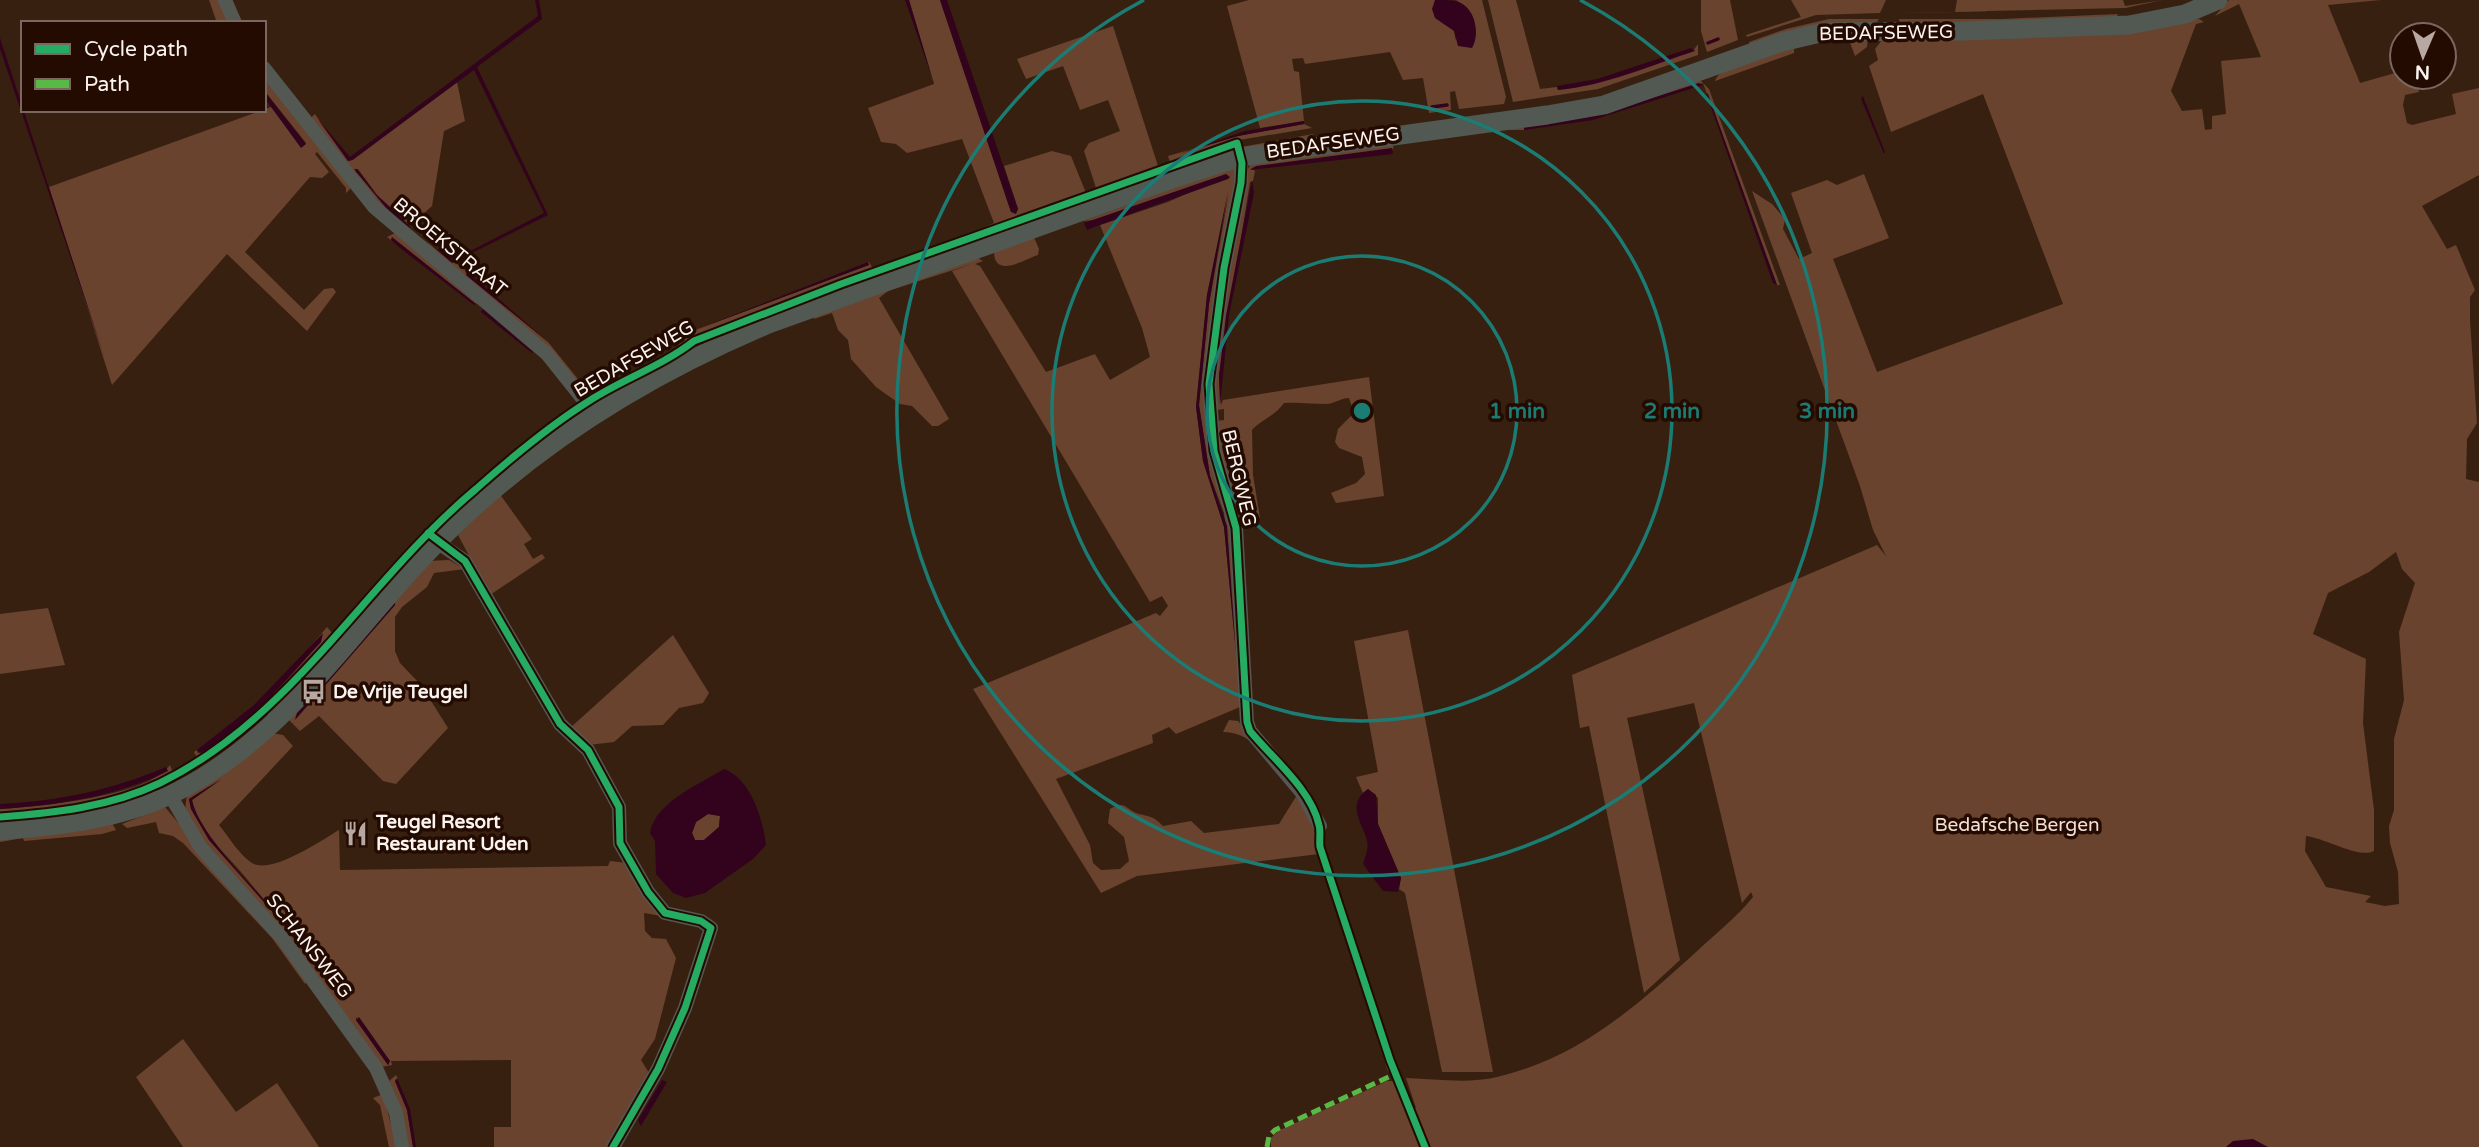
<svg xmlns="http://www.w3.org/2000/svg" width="2479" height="1147" viewBox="0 0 2479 1147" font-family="'Varela Round',sans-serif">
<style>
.green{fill:#69432e;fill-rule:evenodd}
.water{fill:#33031d;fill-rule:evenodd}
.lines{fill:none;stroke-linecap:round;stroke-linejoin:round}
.stream{stroke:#33031d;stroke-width:3.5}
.street{stroke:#545853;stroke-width:14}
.secondary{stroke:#515952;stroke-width:19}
.quiet{stroke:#58b947;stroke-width:5;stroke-dasharray:10 5;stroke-linecap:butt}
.cycleway-casing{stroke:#240b01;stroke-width:11}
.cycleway{stroke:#26ab63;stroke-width:7}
.ring{fill:none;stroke:#1b7c74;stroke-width:3.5}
.labels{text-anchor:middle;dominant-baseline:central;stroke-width:7;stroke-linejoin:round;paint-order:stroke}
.street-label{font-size:19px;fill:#fbf3ef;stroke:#240b01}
.poi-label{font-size:19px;font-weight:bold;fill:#fbf3ef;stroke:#240b01;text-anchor:start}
.park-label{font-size:19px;fill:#f2e0d6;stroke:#240b01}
.centre{fill:#1b7c74;stroke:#240b01;stroke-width:3.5}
.ring-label{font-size:21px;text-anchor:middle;font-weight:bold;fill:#1b7c74;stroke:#240b01;stroke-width:7;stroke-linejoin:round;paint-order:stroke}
</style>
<rect width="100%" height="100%" fill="#382011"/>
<path class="green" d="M209 0H222L231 23H217Z
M909 0H940L1011 212 1018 209 1004 166 1052 151 1071 156 1086 193 966 236 994 223 962 139 907 153 896 144 881 142 868 108 934 84Z
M1249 0H1435L1440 21 1454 30 1456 41 1458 1 1455 0H1482L1506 97 1504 104 1459 109 1455 91 1450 92 1451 110 1429 113 1423 78 1403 80 1390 52 1305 64 1303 58 1292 59 1294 71 1299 72 1304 121 1260 128 1227 6Z
M1488 0H1516L1540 89 1557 87 1558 90 1563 89 1596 83 1693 51 1698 44V55L1598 89 1513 102Z
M1701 0H1730L1738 40 1707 52 1701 31Z
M1791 0H1886L1880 13 1816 15 1747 37 1746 35 1801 17Z
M1957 0H2123L2125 6 2163 0 2125 8 1892 13 1955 12Z
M2229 0H2381L2328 5 2360 83 2402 71V77H2416L2419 92 2405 95 2403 105 2407 123 2412 125 2456 114 2452 94 2479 88V175L2422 206 2447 249 2456 245 2475 290 2470 297V320L2477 423 2467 439 2466 479 2479 482V1147H2268L2234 1141 2226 1147H1271V1138L1278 1131 1387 1081H1396L1404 1103 1408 1104 1404 1094 1410 1106 1416 1108 1406 1078C1435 1079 1469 1084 1497 1077 1580 1057 1634 1008 1695 953 1714 935 1737 917 1753 897L1751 892 1742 903 1694 703 1627 718 1680 960 1644 993 1589 726 1580 728 1572 675 1877 545 1886 556 1873 530 1860 486 1752 191 1772 204 1785 219 1783 229 1799 259 1812 253 1791 193 1827 180 1837 185 1864 174 1889 238 1833 259 1877 372 2063 304 1983 94 1891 132 1869 66 1878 60 1875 49 1886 35 2199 19 2204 22 2196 24 2171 91 2182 111 2202 109 2205 130 2212 129V116L2226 114 2221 61 2261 57 2239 4 2215 16ZM2396 552 2402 569 2415 583 2399 632 2404 700 2394 739V810L2389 826 2390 843 2398 872 2399 904 2385 906 2365 902 2371 896 2326 887 2305 851 2306 836C2325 838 2359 859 2374 851V810L2363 723 2366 659 2313 634 2328 593 2369 572Z
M2118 14 2116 18 1900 24 1899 19H2002Z
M1829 19H1879L1875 25 1750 48 1749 42 1786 29Z
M1113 26 1158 166 1096 188 1084 151 1089 143 1120 131 1108 100 1080 110 1063 66 1026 79 1017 59Z
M1842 36H1868L1867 47 1855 56 1849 40 1828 41 1794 48V53L1715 81C1724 57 1816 38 1842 36Z
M264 73 352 187 346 193V188L317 152 315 154 329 172 322 178 310 177 245 252 304 310 324 289 333 288 336 292 307 331 227 254 112 385 49 187 271 107 301 147 306 143 264 90Z
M1700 80 1709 89 1780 285H1777L1703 83 1618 109 1524 127V130H1499L1501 133 1497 134 1496 131Z
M457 82 465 121 444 131 432 206 410 226 377 195 358 169 355 171 411 231 405 233 308 120 315 114 348 161 353 160Z
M1304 124 1312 128 1239 140 1170 162 1168 156 1238 136Z
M1313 134V139L1242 151 1241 147Z
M1394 141 1393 149 1389 150 1251 168 1255 171 1253 181 1250 182 1219 376 1221 405 1223 400 1369 377 1384 496 1336 503 1331 493 1356 483 1365 474 1362 457 1339 448 1335 442 1338 429 1354 413 1349 398C1340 398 1335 404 1326 404 1313 404 1299 402 1284 403 1275 416 1262 419 1252 430L1253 475 1260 518 1238 522 1219 461 1215 421 1224 420V409L1217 410 1213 383 1245 174 1251 163Z
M1232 167 1236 172 1207 367 1231 515 1240 707 1176 734 1169 727 1152 735 1153 743 1056 779 1090 845 1093 863 1101 870 1120 869 1129 861 1124 837 1108 823 1110 809C1125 799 1126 810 1139 814 1152 817 1154 817 1163 826L1191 821 1204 833 1279 824 1297 795C1278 772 1256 731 1223 732L1229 720 1238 721 1285 775 1317 828 1321 854 1391 1067 1388 1072 1319 854 1137 876 1101 893 973 689 1156 613 1160 616 1168 606 1162 596 1150 602 952 271 972 264 888 291 879 298 949 419 938 426H932L912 406 900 404 876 387 851 359 848 340 838 330 832 313 814 319 813 315 978 258 983 261 975 264 980 266 1046 372 1095 354 1110 380 1150 357 1142 328 1100 225 1168 202 1229 175 1096 220 1083 221ZM1229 192 1209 304 1199 405 1210 476 1224 513 1236 652 1224 527 1203 461 1196 407 1207 295Z
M395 233 477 303 476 304 392 238 391 240 387 237Z
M1033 235 1039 249 1038 255C1023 260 994 279 994 251Z
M421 238 468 272 466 275 548 342 586 389 594 394 588 398Z
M868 262H869L873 269 742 317 693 338 680 348 676 337 869 265Z
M499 493 532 539 524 544 533 559 542 554 545 558 490 595 458 535Z
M449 560 465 569 434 573 427 587 402 607 395 617V651L400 663 421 685 448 728 396 784 383 781 319 716 300 731 287 718 427 561ZM395 602V605L295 720Z
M48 608 65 665 0 674V614Z
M327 627 333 634C291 680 251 728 198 760L194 752 197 750 201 754 233 731 262 704Z
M1408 630 1493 1072H1442L1405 893 1399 889 1401 878 1378 824V798L1368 789 1363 793 1356 777 1378 772 1354 641Z
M673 635 709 693 703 703 679 708 663 725 632 726 614 742 588 745 570 728Z
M336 640 338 644 271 718 267 714Z
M271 733 283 735 293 746 219 825C229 837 240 856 252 863 271 875 322 840 339 830L340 870 608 866 610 861 627 863 662 916 644 913 645 931 652 938 666 939 676 958 655 1039 641 1060 649 1073 606 1147H494V1127H511V1060L391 1061 392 1065 381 1067 209 851 185 810 187 794ZM221 780 192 800C198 832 228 855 247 879 276 914 304 949 333 984H329L279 919 209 840 191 809 189 799ZM356 1017 390 1061 388 1065 356 1020Z
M170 765 173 773C116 799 62 809 0 814V809C39 807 149 796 170 765Z
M165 807 308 978 305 984 272 938 183 843 173 836 159 833 156 822 127 828 122 824Z
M708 814 720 816 719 827 704 840H695L692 833 696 822Z
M112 823 116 830 102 834 24 841 23 838 0 842V836Z
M1320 834 1385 1035 1389 1051 1322 847Z
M183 1039 236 1112 277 1083 319 1147H183L136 1077Z
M396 1075 398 1079 395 1081 407 1110 413 1147H408L389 1081Z
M383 1094 397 1147H389L380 1105 373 1098Z"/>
<path class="water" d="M535 0H539L542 19 477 67 548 215 452 263 431 245 453 260 544 213 474 70 352 160 348 161 317 118 350 157 538 16Z
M905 0H909L934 84V83Z
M940 0H947L1018 209 1016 214 1011 212Z
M1435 0C1443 0 1452 0 1459 2 1476 9 1480 35 1472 48L1458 46 1454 31 1435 18 1432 9Z
M0 38 105 359 0 49Z
M1691 48 1695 51C1651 65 1605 86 1558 90L1557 86 1597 79Z
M1699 83 1703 85 1593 120 1524 130V127L1618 109Z
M264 91 306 144 301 148 264 97Z
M1706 93 1708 94 1777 285 1773 283Z
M1863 96 1885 152 1884 154 1861 99Z
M1304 121V124L1238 136 1179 154 1245 131Z
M1392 148 1393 154 1250 170 1256 166Z
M354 169H357L377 195 410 226 409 229 386 208Z
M1226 174 1230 177 1228 179 1100 225 1087 230 1084 223Z
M1252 180 1254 193 1229 315 1220 405 1219 376 1226 316Z
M1228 191 1209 304 1199 405 1210 476 1227 526 1236 653 1224 527 1203 461 1196 407 1207 295Z
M392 237 476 304 474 305 400 248 391 240Z
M868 262 869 265 690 332Z
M468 272 548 342 466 275Z
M483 309 533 352 532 353 481 312Z
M1227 454 1247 509 1246 511 1240 509 1224 455Z
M395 602V605L295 720 297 712Z
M323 633 321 642C295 670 233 745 198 753L197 750 254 705Z
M166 767 168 771C115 797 58 805 0 809V804C59 801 112 790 166 767Z
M724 769C751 779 763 819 766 845L753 859 705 893 686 898 673 893 656 874 655 841 650 833C655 802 700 784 724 769ZM708 814 720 816 719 827 704 840H695L692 833 696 822Z
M221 779 192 800C200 840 280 913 308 949 317 959 328 971 333 984H329L279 919 209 840 191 809 189 799Z
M1368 789 1376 795 1378 824 1401 878 1398 892 1383 891 1363 864C1365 856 1369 849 1367 841 1363 823 1345 805 1368 789Z
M359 1017 390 1061 388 1065 356 1020Z
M397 1078 410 1109 416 1147H413L407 1110 395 1081Z
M662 1080 667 1082 641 1126 638 1120Z
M2253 1139 2268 1147H2226L2233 1141Z"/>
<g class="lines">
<path class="stream" d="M1708 43 1718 39
M1432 107 1447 105"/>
<path class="street" d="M225 0 235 23
M264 68 374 207 547 354 594 413
M1241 157V183L1224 268 1209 384 1214 451 1236 528 1247 722 1250 731 1303 794 1320 826
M437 542 465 561 560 724 588 750 619 807 620 843 648 892 665 913 701 921 711 928 685 1008 658 1069 613 1147
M170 795 201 848 283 939 376 1068 396 1113 402 1147"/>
<path class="secondary" d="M0 831C57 826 117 820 170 795 293 737 363 610 460 520 551 434 656 371 771 323L1172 179 1241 157 1547 115 1604 105 1782 42 1824 32 1964 31 2129 25 2185 14 2218 0"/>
<path class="quiet" d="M1267 1147 1269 1136 1275 1130 1395 1074"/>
<defs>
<path id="cycleway" d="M428 533 465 561 560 724 588 750 619 807 620 843 648 892 665 913 701 921 711 928 685 1008 658 1069 613 1147
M0 817C54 813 110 807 160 783 293 718 365 582 476 489 511 458 549 426 589 401 623 379 662 366 694 341L841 284 1237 143 1242 163 1241 183 1224 268 1209 384 1214 451 1236 528 1247 722 1250 731C1272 758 1311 789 1319 825 1321 831 1319 840 1320 847L1390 1060 1425 1147"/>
</defs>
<use href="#cycleway" class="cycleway-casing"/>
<use href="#cycleway" class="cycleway"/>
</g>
<g class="ring">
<circle cx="1362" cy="411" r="155"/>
<circle cx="1362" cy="411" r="310"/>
<path d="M1580 0A465 465 0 1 1 1144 0"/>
</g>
<defs>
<symbol id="bus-bare" viewBox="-9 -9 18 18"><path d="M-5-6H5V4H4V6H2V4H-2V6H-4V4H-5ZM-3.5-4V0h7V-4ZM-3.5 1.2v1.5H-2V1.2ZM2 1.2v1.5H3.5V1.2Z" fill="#b7a9a1" stroke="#240b01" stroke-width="2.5" paint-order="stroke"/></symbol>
<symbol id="restaurant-bare" viewBox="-9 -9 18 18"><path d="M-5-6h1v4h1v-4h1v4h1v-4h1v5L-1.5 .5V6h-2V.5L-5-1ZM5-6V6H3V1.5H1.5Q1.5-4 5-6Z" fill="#b7a9a1" stroke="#240b01" stroke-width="2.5" paint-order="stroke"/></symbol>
</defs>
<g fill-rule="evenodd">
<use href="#bus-bare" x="296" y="674" width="35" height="35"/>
<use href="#restaurant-bare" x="338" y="816" width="35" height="35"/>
</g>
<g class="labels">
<g class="street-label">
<text transform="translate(1886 33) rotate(-1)">BEDAFSEWEG</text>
<text transform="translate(1333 143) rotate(-8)">BEDAFSEWEG</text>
<text transform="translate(450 247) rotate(40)">BROEKSTRAAT</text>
<text transform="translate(634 359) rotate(-30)">BEDAFSEWEG</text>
<text transform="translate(1239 478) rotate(77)">BERGWEG</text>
<text transform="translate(309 946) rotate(52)">SCHANSWEG</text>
</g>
<g class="poi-label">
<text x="333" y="692">De Vrije Teugel</text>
<text x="376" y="822">Teugel Resort<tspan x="376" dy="22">Restaurant Uden</tspan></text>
</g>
<g class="park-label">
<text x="2017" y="825">Bedafsche Bergen</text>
</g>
</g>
<circle cx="1362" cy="411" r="10" class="centre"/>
<g class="ring-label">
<text x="1517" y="418">1 min</text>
<text x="1672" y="418">2 min</text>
<text x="1827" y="418">3 min</text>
</g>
<rect x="21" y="21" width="245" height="91" fill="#240b01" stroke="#7a6860" stroke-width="2"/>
<rect x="35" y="44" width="35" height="10" fill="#26ab63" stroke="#7a6860" stroke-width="2"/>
<text x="84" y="56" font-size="21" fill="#fbf3ef">Cycle path</text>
<rect x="35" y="79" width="35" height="10" fill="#58b947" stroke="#7a6860" stroke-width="2"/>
<text x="84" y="91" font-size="21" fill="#fbf3ef">Path</text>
<g transform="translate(2423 56) rotate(182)"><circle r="33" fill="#240b01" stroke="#7a6860" stroke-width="2"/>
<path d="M0-5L12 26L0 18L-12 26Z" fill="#b7a9a1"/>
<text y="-10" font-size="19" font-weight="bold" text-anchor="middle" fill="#fbf3ef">N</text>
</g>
</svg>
